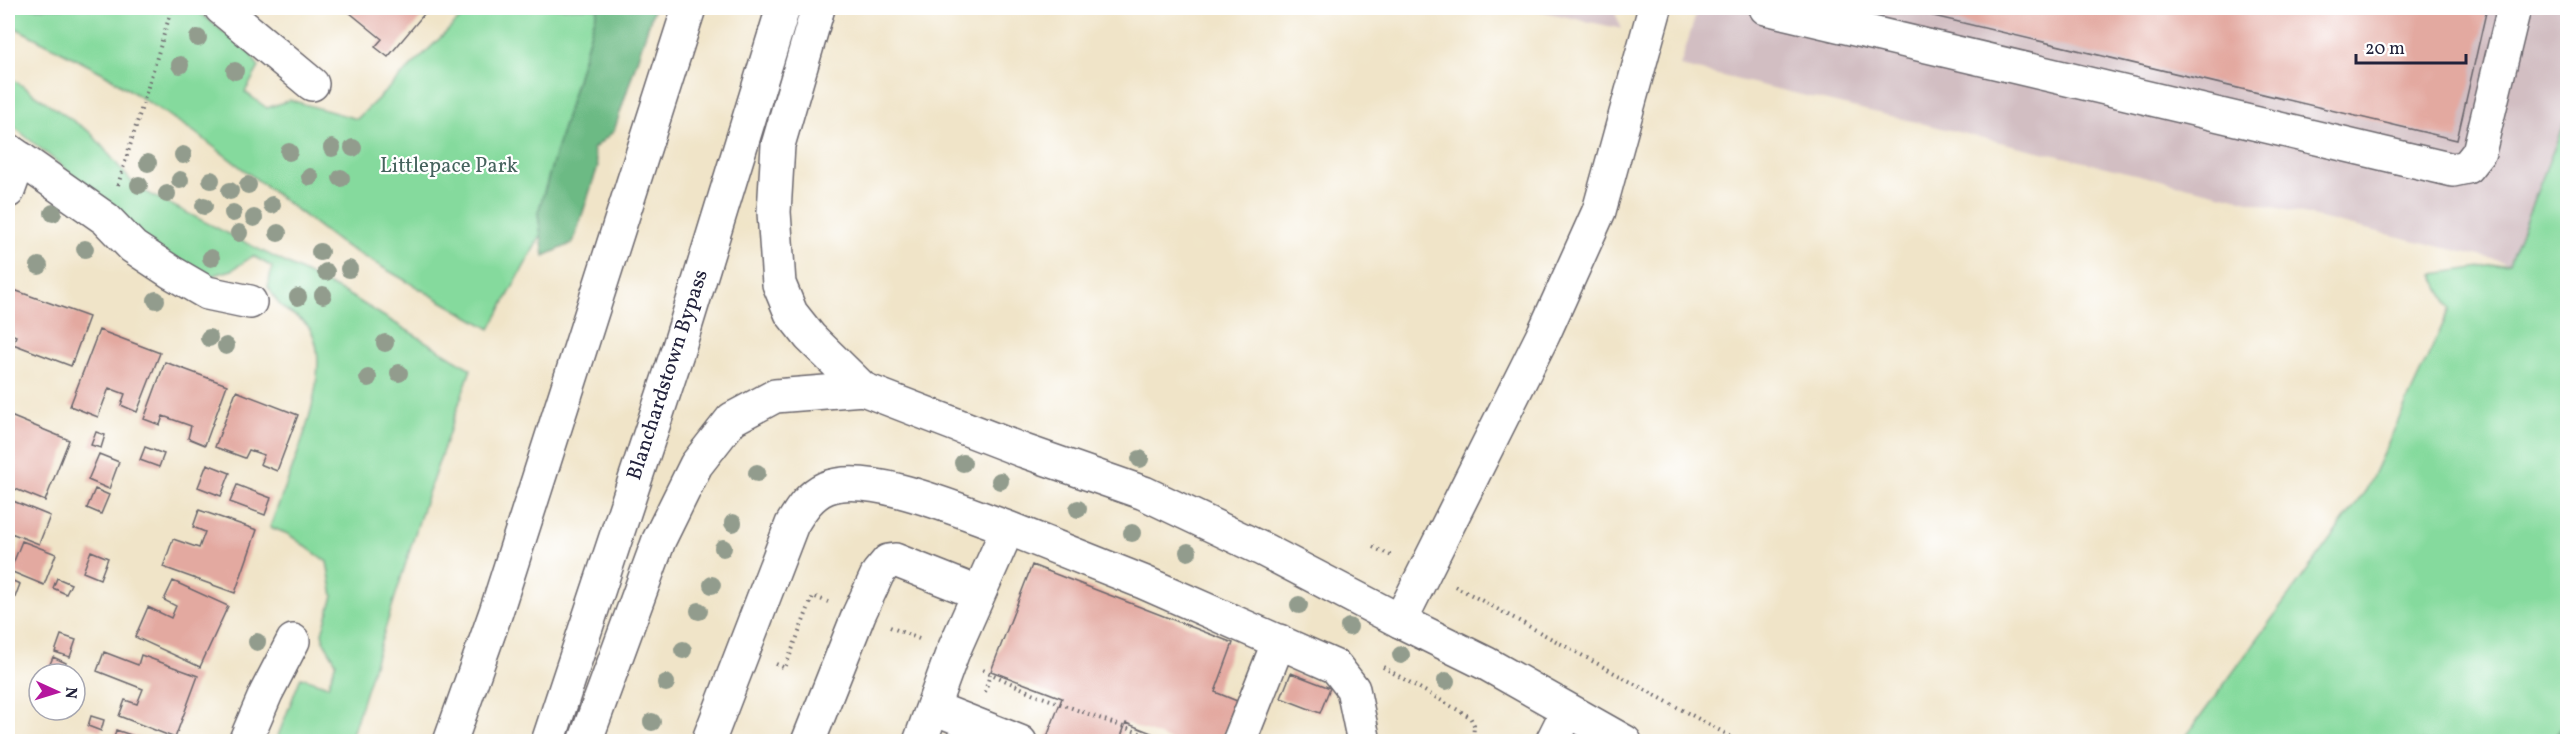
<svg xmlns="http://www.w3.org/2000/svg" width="2575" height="749" viewBox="0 0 2575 749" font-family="Vollkorn,serif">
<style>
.industrial{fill:#d2bec2}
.green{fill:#85da9d;stroke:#547e6c;stroke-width:1.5}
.forest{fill:#6cba84;stroke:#476e60;stroke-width:1.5}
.building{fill:#e3a9a0}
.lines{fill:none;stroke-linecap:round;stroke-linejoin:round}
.minor-casing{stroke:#6a666c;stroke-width:36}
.highway-casing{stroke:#6a666c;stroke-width:36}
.path{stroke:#6a666c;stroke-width:4;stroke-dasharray:1.5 4.5;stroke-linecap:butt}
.minor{stroke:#fff;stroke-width:33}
.highway{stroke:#fff;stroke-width:33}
.tree{fill:#929c8d}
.labels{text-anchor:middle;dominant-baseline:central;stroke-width:4.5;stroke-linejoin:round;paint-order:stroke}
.park-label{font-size:21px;fill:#45625d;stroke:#fff}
.street-label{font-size:21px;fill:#22223b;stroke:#fff}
</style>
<rect width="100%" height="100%" fill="#fff"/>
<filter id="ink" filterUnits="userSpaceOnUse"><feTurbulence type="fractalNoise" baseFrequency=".0167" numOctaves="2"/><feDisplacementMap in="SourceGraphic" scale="12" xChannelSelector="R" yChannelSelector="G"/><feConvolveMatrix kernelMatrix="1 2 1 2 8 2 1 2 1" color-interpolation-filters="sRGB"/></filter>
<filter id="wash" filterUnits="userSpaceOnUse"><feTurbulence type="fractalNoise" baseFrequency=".008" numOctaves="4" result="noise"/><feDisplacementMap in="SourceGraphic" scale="24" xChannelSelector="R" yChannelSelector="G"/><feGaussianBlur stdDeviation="1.35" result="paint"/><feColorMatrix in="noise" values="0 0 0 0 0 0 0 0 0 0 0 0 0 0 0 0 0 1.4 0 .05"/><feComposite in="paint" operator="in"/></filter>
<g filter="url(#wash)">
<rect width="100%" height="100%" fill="#f0e4c8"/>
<path class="industrial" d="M1526 8H1613L1622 29Z
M1698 8H2567V115L2509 263 1680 66Z"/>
<path class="green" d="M8 8H194L250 53 259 67 245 92 267 108 290 100 357 119 471 8H598L538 213 541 235 490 329 340 243 193 131 103 73 8 24Z
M8 76 91 133 136 187 347 294 471 369 424 505 350 741H276L301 677 328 686 336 662 324 642 322 633 333 596 327 562 288 534 270 527C286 482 341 365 307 325 301 317 288 314 281 306 276 301 272 293 268 287L272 267 253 256 232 270 211 276 185 269 147 244 118 212 8 122Z
M2567 115V739L2566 742H2182L2366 490 2450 309 2433 274 2509 263Z"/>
<path class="forest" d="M598 8H654L614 131 593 149 598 166 573 243 544 256 538 213Z
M2567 722V741H2552Z"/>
<g id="blocks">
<path class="building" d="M344 8H418L425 13 388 57 375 47 382 39Z
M1900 8H2487L2457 140Z
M14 290 89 317 71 366 13 344 16 336 8 333V309Z
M99 330 160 353 137 412 121 405 125 394 109 388 98 417 70 406Z
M165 362 227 385 205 445 188 438 191 426 163 416 160 425 144 419Z
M236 391 298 415 277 471 260 464 264 455 249 450 245 458 215 447Z
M8 415 69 440 45 501 8 486Z
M96 432 105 435 101 448 91 445Z
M145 447 164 454 159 467 140 460Z
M99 454 119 462 109 489 88 480Z
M207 464 230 473 221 496 198 487Z
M237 485 271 498 265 515 230 502Z
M95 489 109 495 101 514 87 508Z
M8 499 50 516 39 544 11 533 8 540Z
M199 510 257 530 235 593 163 567 173 539 199 548 205 532 193 527Z
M22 541 56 554 44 585 10 571Z
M91 551 108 558 100 579 83 572Z
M1032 565 1233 643 1215 692 1237 701 1221 742 1194 739 1174 742 1126 723 1119 742H1045L1062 698 991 671Z
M57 578 71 584 66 594 53 588Z
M8 579 20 584 8 616Z
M173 581 228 606 200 667 135 637 148 607 171 618 176 606 164 600Z
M61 635 76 640 70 657 55 652Z
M104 652 138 665 141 655 198 676 175 738 119 716 125 700 137 704 143 689 97 671Z
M53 657 66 663 62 674 48 669Z
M1291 673 1330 688 1320 713 1281 698Z
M91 716 104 720 101 731 88 726Z
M116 730 149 741 148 742H113Z"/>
</g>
</g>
<g filter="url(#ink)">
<use href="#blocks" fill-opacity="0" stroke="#6a666c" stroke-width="1.5"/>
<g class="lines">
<defs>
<path id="minor" d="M221 8 312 84
M1766 8 2453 170 2467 167 2479 152 2514 8
M8 150 106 219 133 247 171 272 207 293 250 302
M8 191 20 158
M934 708 1020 742
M245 742 266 693 293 641
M708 742 792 524C801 509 810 495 826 488 869 470 965 513 1008 528
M808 742 859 614 878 573 888 561 895 560 978 593
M920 742 952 654 1008 528 1143 582 1336 667 1353 689 1364 742
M1239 742 1279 641
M1552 742 1568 710
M1625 742 1487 664 1400 621 1544 333 1599 211 1655 8"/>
<path id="highway" d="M818 8 778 145 774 212 779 284 791 313 810 337 863 389 1024 451 1144 493 1264 550 1400 621
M450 742 496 612 689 8
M548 742 678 350 783 8
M585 742 659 540 696 465 732 419 775 396 863 389"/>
</defs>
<use href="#minor" class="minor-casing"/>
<use href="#highway" class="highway-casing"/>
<path class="path" d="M118 185 172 8
M1373 547 1394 557
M1455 586 1741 742
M890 627 919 639
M776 664 785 668 813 596 828 602
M1383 667 1470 717 1474 725 1473 742
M983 670 1034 694 1164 742
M985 692 990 674"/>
<use href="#minor" class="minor"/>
<use href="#highway" class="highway"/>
</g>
<g class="tree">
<circle cx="198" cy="38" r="9"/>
<circle cx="180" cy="65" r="9"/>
<circle cx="235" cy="71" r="9"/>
<circle cx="332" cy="148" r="9"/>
<circle cx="353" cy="148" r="9"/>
<circle cx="289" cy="152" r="9"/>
<circle cx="183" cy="155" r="9"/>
<circle cx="148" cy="163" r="9"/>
<circle cx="310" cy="177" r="9"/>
<circle cx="341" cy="178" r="9"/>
<circle cx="180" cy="180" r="9"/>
<circle cx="211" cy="180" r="9"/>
<circle cx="139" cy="185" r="9"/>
<circle cx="248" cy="185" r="9"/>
<circle cx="230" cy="191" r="9"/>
<circle cx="167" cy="194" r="9"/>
<circle cx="272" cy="205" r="9"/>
<circle cx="204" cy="206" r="9"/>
<circle cx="53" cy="213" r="9"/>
<circle cx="233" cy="213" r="9"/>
<circle cx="254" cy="218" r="9"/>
<circle cx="239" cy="233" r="9"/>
<circle cx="278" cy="233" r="9"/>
<circle cx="85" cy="249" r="9"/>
<circle cx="320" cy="252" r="9"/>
<circle cx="211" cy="258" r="9"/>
<circle cx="39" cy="266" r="9"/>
<circle cx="349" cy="269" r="9"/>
<circle cx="326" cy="272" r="9"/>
<circle cx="323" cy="295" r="9"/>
<circle cx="298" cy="297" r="9"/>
<circle cx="156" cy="300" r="9"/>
<circle cx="209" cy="338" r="9"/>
<circle cx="385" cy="343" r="9"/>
<circle cx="226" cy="346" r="9"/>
<circle cx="399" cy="373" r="9"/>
<circle cx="368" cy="378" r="9"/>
<circle cx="1140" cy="459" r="9"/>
<circle cx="963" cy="463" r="9"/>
<circle cx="757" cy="473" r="9"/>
<circle cx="1000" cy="481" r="9"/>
<circle cx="1078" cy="509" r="9"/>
<circle cx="733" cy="523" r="9"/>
<circle cx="1132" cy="533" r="9"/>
<circle cx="723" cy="548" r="9"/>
<circle cx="1188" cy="552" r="9"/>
<circle cx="712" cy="585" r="9"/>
<circle cx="1299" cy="605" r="9"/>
<circle cx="699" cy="611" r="9"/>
<circle cx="1349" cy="627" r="9"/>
<circle cx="257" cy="642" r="9"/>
<circle cx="683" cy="650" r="9"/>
<circle cx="1401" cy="655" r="9"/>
<circle cx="1446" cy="681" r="9"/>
<circle cx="666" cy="683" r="9"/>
<circle cx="652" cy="722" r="9"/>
</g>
</g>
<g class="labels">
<g class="park-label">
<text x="449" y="166">Littlepace Park</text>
</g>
<g class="street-label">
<text transform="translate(668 375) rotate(-72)">Blanchardstown Bypass</text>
</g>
</g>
<rect width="2575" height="749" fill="none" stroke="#fff" stroke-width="30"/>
<g transform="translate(57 692) rotate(94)"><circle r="28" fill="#ffffff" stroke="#a7a7b1" stroke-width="1.5"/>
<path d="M0-4.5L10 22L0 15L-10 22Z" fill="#b5179e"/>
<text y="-9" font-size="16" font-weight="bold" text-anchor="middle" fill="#22223b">N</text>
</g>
<path d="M2356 54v9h110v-9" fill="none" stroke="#22223b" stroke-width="3"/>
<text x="2365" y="54" font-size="18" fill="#22223b" stroke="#ffffff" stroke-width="4.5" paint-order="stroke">20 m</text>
</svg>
